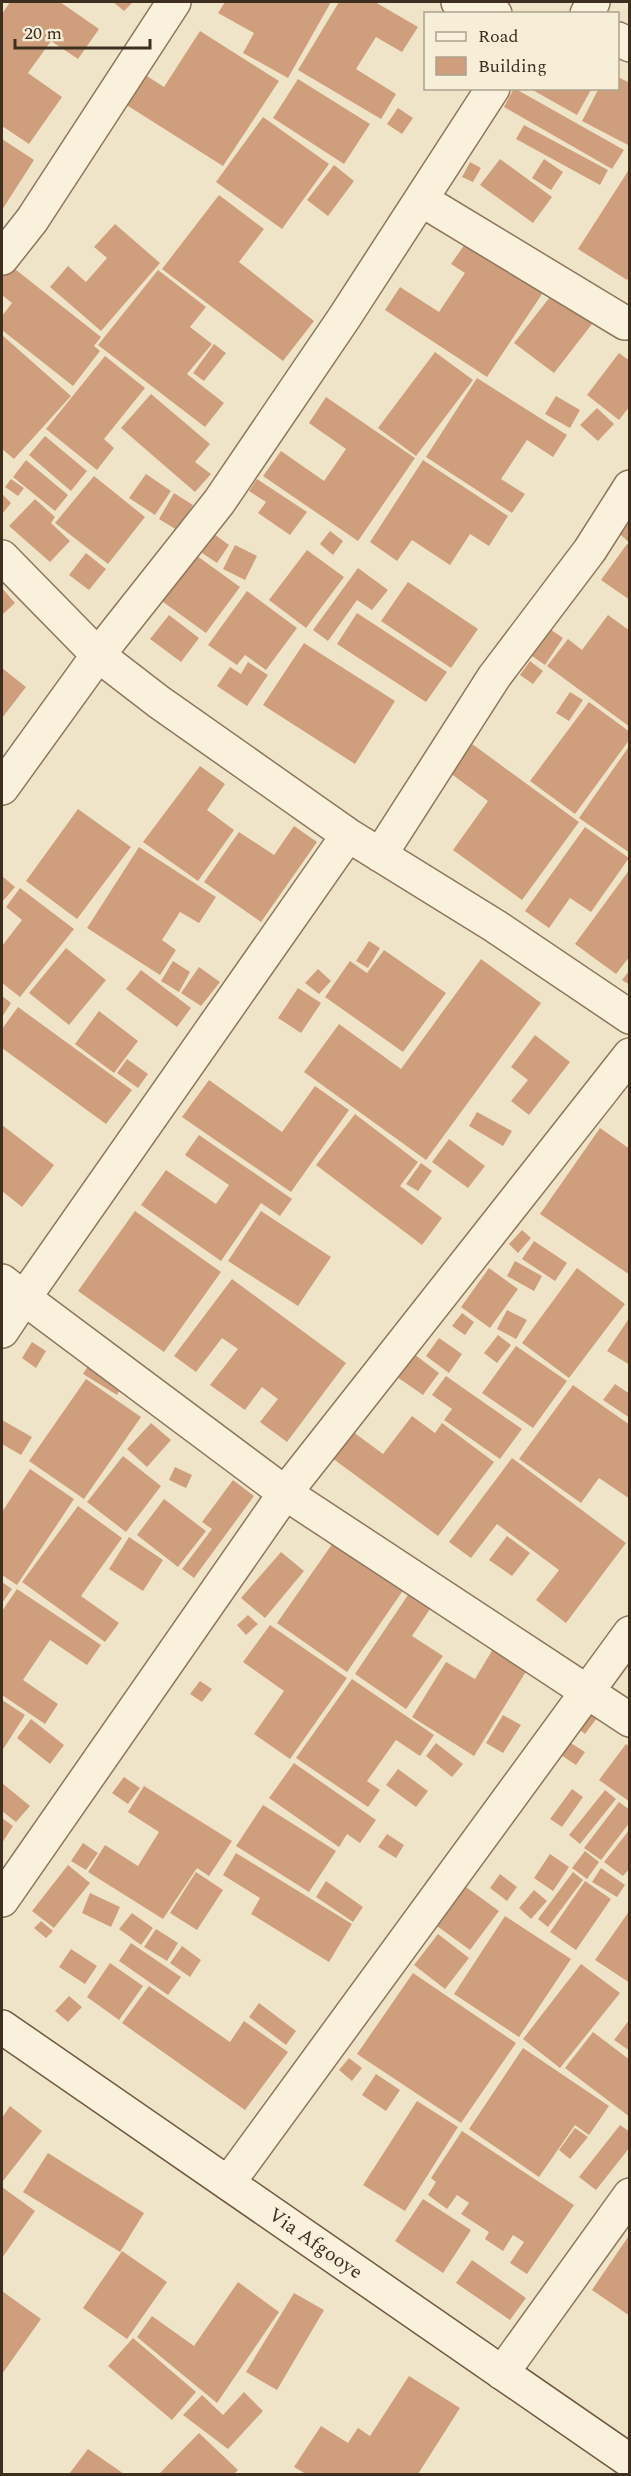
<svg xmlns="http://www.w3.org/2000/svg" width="631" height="2476" viewBox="0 0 631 2476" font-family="Spectral,serif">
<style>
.building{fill:#cf9f7d}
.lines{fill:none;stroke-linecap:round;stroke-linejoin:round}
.street-casing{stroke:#8d765c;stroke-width:36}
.secondary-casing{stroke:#6f573f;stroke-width:36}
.street{stroke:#faf1dc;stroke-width:33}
.secondary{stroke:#faf1dc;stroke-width:33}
.labels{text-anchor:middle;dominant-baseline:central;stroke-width:4.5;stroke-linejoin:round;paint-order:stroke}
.street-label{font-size:20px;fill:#3d2e20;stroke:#f7eed8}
</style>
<rect width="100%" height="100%" fill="#f0e4c8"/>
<path class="building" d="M10 2H60L99 29 78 59 51 41 28 73 62 97 29 144 2 126V14Z
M113 2H133L124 11Z
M225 2H331L288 78 243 53 254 33 218 13Z
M339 2H375L418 27 402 52 376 37 356 69 396 94 381 119 298 70Z
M200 31 279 81 223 166 117 99 136 69 164 87Z
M618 77 630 83V146L582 121 599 88H618Z
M298 79 370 124 344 164 273 118Z
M514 88 624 150 612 169 504 107Z
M529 88H592L577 115Z
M398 108 413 118 402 134 387 124Z
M263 117 329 164 282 229 216 182Z
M524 125 608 170 600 185 516 139Z
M2 139 34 160 2 210Z
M500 159 552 197 533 223 480 185Z
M544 159 563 172 551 190 532 178Z
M470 162 481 168 473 182 462 177Z
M334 165 354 181 328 216 307 200Z
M630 168V275L627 280 578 249Z
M219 195 264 229 239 262 314 321 283 361 162 269Z
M115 224 160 263 101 331 50 287 68 266 86 282 107 258 94 247Z
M470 237 546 288 487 377 385 310 400 287 439 312 465 273 451 264Z
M6 262 101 337 94 346 100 351 73 386 2 330V316L12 303 2 295V268Z
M158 270 206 307 190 327 212 344 187 374 224 403 205 427 98 345Z
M553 293 592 324 554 373 514 343Z
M2 335 71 396 14 459 2 449Z
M214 344 226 353 204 381 193 373Z
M435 352 473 380 416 456 378 428Z
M619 353 630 361V406L619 420 587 395Z
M105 356 145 388 104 439 114 448 97 470 46 429Z
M477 378 567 435 553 457 527 440 501 479 525 494 512 513 426 457Z
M151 394 210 444 195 462 211 474 195 492 121 428Z
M556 396 580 410 570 428 545 414Z
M326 397 415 458 358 541 263 476 281 451 324 481 346 449 309 423Z
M597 408 614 424 598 441 580 425Z
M45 436 87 471 71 491 29 455Z
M26 460 68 495 55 511 13 477Z
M423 460 508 516 489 546 470 534 450 565 412 540 397 561 370 542Z
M146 474 171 491 155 515 129 498Z
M94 476 145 517 108 564 55 523Z
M11 479 24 488 18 496 5 487Z
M257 479 307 512 290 535 258 513 266 502 249 491Z
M174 493 193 505 177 530 159 519Z
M2 494 11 503 2 514Z
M35 499 55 517 51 523 70 541 50 562 9 526Z
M626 518 630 521V543L616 531Z
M330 531 343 541 333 555 320 544Z
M214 534 229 545 217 563 202 553Z
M627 544 630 545V600L601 580Z
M235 545 257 556 245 580 223 569Z
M307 550 344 577 306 628 269 600Z
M86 553 106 569 89 590 69 575Z
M193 553 240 587 206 633 159 599Z
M358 568 388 590 372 610 357 600 328 641 313 630Z
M408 582 478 629 451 668 381 621Z
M2 588 15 603 2 615Z
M247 591 297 628 266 670 245 655 237 665 208 645Z
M357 613 447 672 426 702 337 644Z
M169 615 199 638 181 662 150 639Z
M608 615 630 631V727L547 666 568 639 582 650Z
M547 627 563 638 545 665 529 654Z
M304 643 395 701 355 764 263 705Z
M530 661 543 671 533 684 520 675Z
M248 662 268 675 247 706 217 686 230 667 241 674Z
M2 668 26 687 2 718Z
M570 692 583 700 569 721 556 713Z
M589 702 630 732V739L575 814 530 781Z
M468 741 579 822 522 900 453 850 488 801 446 770Z
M630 745V853L579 818Z
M200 766 225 784 207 810 234 830 198 881 143 842Z
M78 809 131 847 77 919 26 881Z
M294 826 317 842 261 922 204 882 239 832 274 855Z
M585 827 629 858 591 912 570 898 549 928 525 911Z
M139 847 216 897 199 923 180 912 162 940 176 950 160 975 87 928Z
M630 869V956L616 974 575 944Z
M2 876 15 887 2 902Z
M20 888 74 929 20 997 2 983V946L22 920 6 907Z
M369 941 380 948 368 968 356 961Z
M66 948 106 980 69 1025 29 993Z
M384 950 446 993 403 1052 325 997 350 961 367 973Z
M481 959 541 1003 426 1160 304 1072 339 1024 401 1069Z
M173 961 190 972 179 992 161 981Z
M199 967 220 982 201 1006 181 993Z
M318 969 331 981 319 994 305 983Z
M141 970 191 1008 177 1027 126 989Z
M630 970V985L622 980Z
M298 988 321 1003 301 1033 278 1018Z
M2 996 11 1003 2 1017Z
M18 1007 132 1090 106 1124 2 1048V1029Z
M99 1011 138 1041 114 1073 75 1044Z
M535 1035 570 1062 529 1115 511 1101 528 1080 511 1067Z
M127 1059 148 1074 138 1088 117 1073Z
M209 1080 282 1132 315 1086 349 1110 291 1192 182 1117Z
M477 1112 512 1131 503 1146 469 1126Z
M355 1114 418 1162 400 1186 442 1218 422 1245 316 1165Z
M2 1125 54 1165 22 1207 2 1191Z
M600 1128 630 1149V1275L540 1214Z
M199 1135 292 1199 280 1216 261 1203 221 1261 141 1205 166 1170 216 1204 229 1185 185 1155Z
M449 1139 485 1166 468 1188 432 1162Z
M421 1163 432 1171 418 1191 406 1184Z
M135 1211 221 1272 164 1352 78 1291Z
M261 1211 331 1257 298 1306 228 1261Z
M522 1230 531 1238 518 1253 509 1244Z
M534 1241 567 1263 555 1281 522 1259Z
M515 1261 542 1276 534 1291 507 1276Z
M489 1268 518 1289 490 1328 461 1307Z
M577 1268 625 1304 569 1378 522 1343Z
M232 1279 346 1363 287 1442 260 1422 278 1399 262 1387 245 1410 210 1385 238 1349 222 1338 196 1372 174 1356Z
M507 1310 527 1320 516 1339 497 1329Z
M462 1313 474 1322 465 1335 452 1326Z
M630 1317V1365L607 1351Z
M498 1335 511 1345 497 1363 484 1353Z
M439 1338 462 1354 449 1373 426 1356Z
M32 1342 46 1351 36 1368 22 1358Z
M516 1346 567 1381 533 1428 482 1393Z
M414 1354 439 1373 423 1395 397 1377Z
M89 1364 123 1384 117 1395 83 1374Z
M446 1376 522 1429 500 1459 444 1420 452 1409 432 1395Z
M86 1379 141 1417 84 1499 29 1461Z
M615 1384 630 1394V1418L603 1400Z
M573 1385 630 1425V1499L599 1478 581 1503 519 1459Z
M412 1416 435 1433 442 1423 494 1462 438 1536 332 1458 352 1431 383 1454Z
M2 1420 32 1437 21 1455 2 1444Z
M151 1423 171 1440 147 1467 127 1449Z
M123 1456 161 1486 126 1532 87 1502Z
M512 1458 626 1543 566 1623 536 1600 559 1570 497 1524 471 1558 449 1542Z
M175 1467 192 1475 186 1488 169 1480Z
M30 1469 74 1499 17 1585 2 1575V1512Z
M233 1480 254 1496 194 1578 182 1569 212 1529 202 1522Z
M164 1499 206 1531 178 1567 137 1535Z
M78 1506 122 1538 81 1596 119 1623 105 1642 22 1582Z
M507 1536 530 1553 512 1576 489 1560Z
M129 1537 163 1560 143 1591 109 1569Z
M335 1540 404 1589 347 1672 277 1623Z
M281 1552 304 1571 265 1618 241 1598Z
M2 1582 12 1589 2 1603Z
M17 1589 101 1645 87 1665 50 1640 23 1680 58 1704 45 1724 2 1695V1611Z
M410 1592 432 1606 412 1636 443 1656 406 1709 355 1674Z
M248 1615 258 1624 246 1635 237 1625Z
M270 1625 347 1678 290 1759 254 1734 284 1691 243 1662Z
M493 1649 527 1670 474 1756 412 1717 446 1662 475 1679Z
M352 1679 434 1735 420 1756 396 1740 367 1781 380 1790 368 1807 296 1758Z
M200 1681 212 1689 202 1702 190 1694Z
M2 1700 25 1715 2 1751Z
M585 1710 597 1718 585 1734 574 1725Z
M503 1715 521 1725 503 1753 486 1743Z
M31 1719 64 1745 50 1764 17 1738Z
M566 1740 585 1752 576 1765 558 1753Z
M436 1743 463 1764 452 1777 426 1756Z
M626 1744 630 1747V1802L599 1780Z
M294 1763 376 1820 360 1843 347 1834 339 1847 269 1798Z
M398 1769 428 1791 416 1807 386 1785Z
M124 1777 140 1788 128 1804 112 1793Z
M2 1783 30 1806 16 1822 2 1811Z
M144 1786 232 1841 209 1876 197 1868 163 1919 88 1872 105 1845 138 1866 159 1832 128 1812Z
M572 1789 583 1797 562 1827 550 1819Z
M605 1790 616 1799 580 1844 569 1835Z
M619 1802 630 1810V1822L601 1860 584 1848Z
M263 1805 336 1851 309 1892 236 1846Z
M2 1818 13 1826 2 1843Z
M630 1829V1868L623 1876 604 1862Z
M387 1834 404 1845 396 1858 378 1847Z
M83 1843 98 1853 86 1870 71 1861Z
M585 1851 599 1862 587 1879 572 1868Z
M236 1853 352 1924 329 1962 251 1914 260 1898 223 1875Z
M550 1854 569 1867 553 1891 534 1878Z
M68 1865 90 1883 54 1928 32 1911Z
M601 1868 625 1885 617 1897 592 1882Z
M196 1872 223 1890 197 1930 170 1913Z
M573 1872 583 1880 548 1927 538 1919Z
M500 1874 517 1887 507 1901 490 1888Z
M326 1881 363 1907 353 1922 316 1897Z
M585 1881 611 1899 576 1950 550 1932Z
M466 1887 499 1911 470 1950 437 1926Z
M534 1890 547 1901 531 1919 519 1908Z
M90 1893 120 1907 111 1927 82 1913Z
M630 1910V1983L595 1960Z
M132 1913 153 1928 141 1945 119 1929Z
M505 1916 571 1959 519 2037 454 1994Z
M41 1921 53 1931 46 1938 34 1928Z
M156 1929 178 1943 167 1961 144 1947Z
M438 1934 469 1958 445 1989 414 1965Z
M131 1943 181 1977 168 1995 119 1961Z
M182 1946 201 1960 190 1977 170 1963Z
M71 1949 97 1966 85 1984 59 1967Z
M110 1963 143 1986 119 2020 87 1997Z
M581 1964 620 1993 560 2068 523 2039Z
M413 1973 516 2043 461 2123 357 2054Z
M149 1986 230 2042 244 2021 288 2052 245 2110 122 2023Z
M69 1996 82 2007 68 2022 55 2011Z
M259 2003 296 2031 286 2045 249 2017Z
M630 2019V2051L614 2040Z
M593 2032 630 2060V2117L565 2068Z
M523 2048 609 2106 589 2135 575 2125 539 2177 469 2129Z
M349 2058 362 2068 352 2081 339 2070Z
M376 2074 400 2090 386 2111 362 2095Z
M417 2101 458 2127 405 2211 363 2185Z
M10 2106 42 2131 3 2181 2 2118Z
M620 2125 630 2132V2147L596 2190 579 2177Z
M575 2128 588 2137 570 2159 559 2150Z
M462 2131 574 2205 527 2274 510 2263 524 2242 513 2235 503 2251 485 2239 489 2232 461 2214 469 2203 457 2195 447 2209 428 2195 436 2182 431 2178Z
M48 2153 144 2213 120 2252 23 2192Z
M2 2187 35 2211 2 2258Z
M423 2199 471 2230 443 2273 395 2241Z
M630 2234V2316L592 2290Z
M122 2251 167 2282 127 2339 83 2308Z
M472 2260 526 2298 510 2320 456 2283Z
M238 2282 279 2312 217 2403 137 2337 152 2316 194 2346Z
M2 2291 41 2319 2 2374Z
M294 2293 324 2310 277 2390 246 2372Z
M133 2338 196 2392 172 2420 108 2366Z
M409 2376 460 2408 418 2474H306L294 2467 321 2426 348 2443 358 2428 370 2436Z
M244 2392 263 2411 228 2449 183 2415 202 2395 223 2415Z
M199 2433 238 2470 234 2474H159Z
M88 2449 124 2474H69Z"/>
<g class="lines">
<defs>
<path id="street" d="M458 2 495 14
M587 14 593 2
M618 39 630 45
M422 200 625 323
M2 258 32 220 174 2
M2 557 98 655 159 702 348 835 495 926 630 1017
M2 788 98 655 219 502 344 318 493 88
M348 835 24 1298 285 1493 630 1720
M380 855 494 677 590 550 630 487
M2 1281 24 1298 2 1331
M2 1900 285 1493 630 1055
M228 2183 630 1633
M502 2373 630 2195"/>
<g id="secondary">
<path id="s1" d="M2 2027 630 2461"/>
</g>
</defs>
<use href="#street" class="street-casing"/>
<use href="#secondary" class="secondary-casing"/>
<use href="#street" class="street"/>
<use href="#secondary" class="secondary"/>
</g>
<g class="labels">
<g class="street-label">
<text stroke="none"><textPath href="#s1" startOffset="381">Via Afgooye</textPath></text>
</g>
</g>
<rect width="631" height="2476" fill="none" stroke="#3d2e20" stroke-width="6"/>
<rect x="424" y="12" width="195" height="78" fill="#f7eed8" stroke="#ada18e" stroke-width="1.5"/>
<rect x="436" y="32" width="30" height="9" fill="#faf1dc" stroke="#ada18e" stroke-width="1.5"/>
<text x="478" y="42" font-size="18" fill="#3d2e20">Road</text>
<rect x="436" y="57" width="30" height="18" fill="#cf9f7d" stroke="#ada18e" stroke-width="1.5"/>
<text x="478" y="72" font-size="18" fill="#3d2e20">Building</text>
<path d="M15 39v9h135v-9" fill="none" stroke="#3d2e20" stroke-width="3"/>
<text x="24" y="39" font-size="18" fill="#3d2e20" stroke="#f7eed8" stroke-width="4.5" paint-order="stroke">20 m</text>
</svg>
